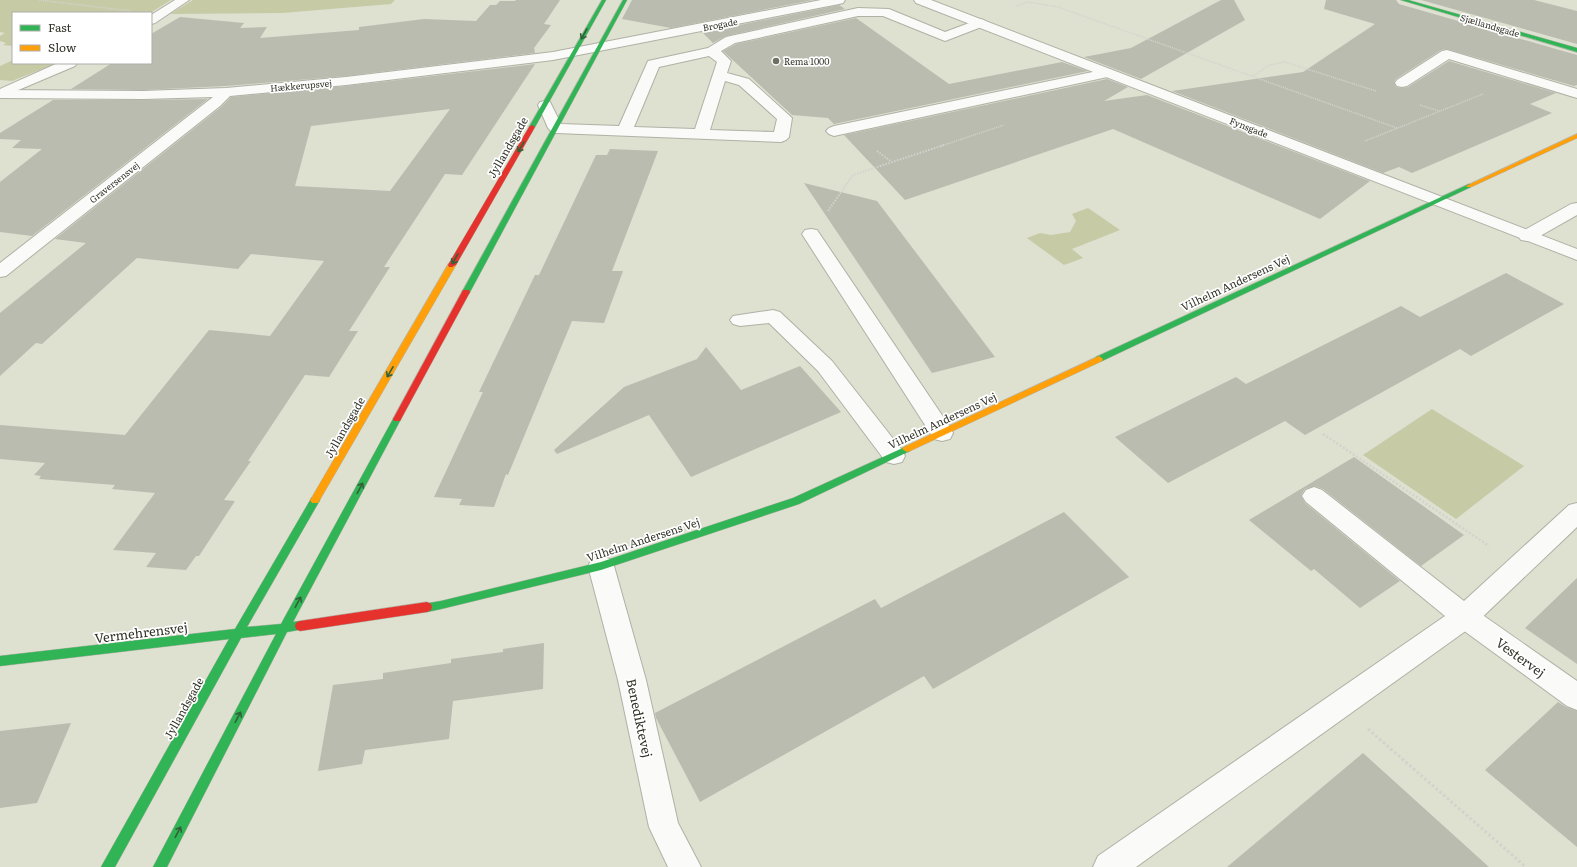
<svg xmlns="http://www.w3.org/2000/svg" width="1577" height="867" viewBox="0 0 1577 867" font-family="Literata,serif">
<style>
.green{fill:#c6cba6}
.building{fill:#babcb0;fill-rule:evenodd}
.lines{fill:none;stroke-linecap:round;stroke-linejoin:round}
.lane-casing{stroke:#afb1a5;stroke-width:2}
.street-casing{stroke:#afb1a5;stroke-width:2}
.fast-casing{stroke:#afb1a5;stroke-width:1}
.slow-casing{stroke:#afb1a5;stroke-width:1}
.jam-casing{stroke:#afb1a5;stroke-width:1}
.path-far3{stroke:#d3d3ce;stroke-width:1.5;stroke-dasharray:1 1;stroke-linecap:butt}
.path-far2{stroke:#d3d3ce;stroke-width:2;stroke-dasharray:1.5 1.5;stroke-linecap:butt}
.path-far1{stroke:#d3d3ce;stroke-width:2.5;stroke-dasharray:2 2;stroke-linecap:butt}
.path{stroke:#d3d3ce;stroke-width:3;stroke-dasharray:2.5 2.5;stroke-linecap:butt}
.lane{fill:#fafaf8;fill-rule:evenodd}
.street{fill:#fafaf8;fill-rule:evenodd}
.fast{fill:#30b455;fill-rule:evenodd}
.slow{fill:#ff9f0a;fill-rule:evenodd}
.jam{fill:#e5322d;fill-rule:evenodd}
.oneway{stroke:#316138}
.poi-dot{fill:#6e7063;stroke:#fff;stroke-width:1.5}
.labels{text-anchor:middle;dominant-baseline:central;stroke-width:3.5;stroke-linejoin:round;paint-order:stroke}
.far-street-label{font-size:9px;fill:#323428;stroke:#fff}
.far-poi-label{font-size:9px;fill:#323428;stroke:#fff;text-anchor:start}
.street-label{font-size:11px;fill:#323428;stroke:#fff}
.near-street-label{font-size:13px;fill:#323428;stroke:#fff}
</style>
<rect width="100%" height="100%" fill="#dee0d0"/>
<path class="green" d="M0 0H171L150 13H13V46L3 45 6 43 0 41V36L5 33 0 32Z
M193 0H395L391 4 282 13 170 14Z
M13 60V63H57L12 81 0 80V66Z
M1088 208 1120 230 1072 249 1083 258 1064 265 1027 238 1040 233 1051 235 1070 232 1076 221 1072 214Z
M1432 409 1524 466 1456 519 1363 455Z"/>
<path class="building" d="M516 0H560L544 24 551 25 534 48 535 53 346 76 226 86 143 90 71 89 112 63H151V34L180 17 244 23 240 28 267 27 260 38 359 30V27L424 19 476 21 490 5H496L500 1H515Z
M632 0H813L671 28 622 19Z
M1221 0H1234L1245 20 1141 79 1084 57 1131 48Z
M1326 0H1396L1399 4 1577 55V85L1574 86 1447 49 1441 50 1396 79 1394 82 1396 87 1402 88 1408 87 1449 61 1556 93 1530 104 1552 113 1412 173 1399 167 1383 173 1172 91 1303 72 1375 24 1324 9Z
M1421 0H1534L1577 11V44Z
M839 5 845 9 726 36 713 43 703 33H700Z
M856 18 949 84 1062 62 1088 71 834 124 828 118 792 115 723 51 736 44Z
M535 64 462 175 445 174 384 267H390L349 331H358L329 377 305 375 248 461H251L224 500 235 501 199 556H196L186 570 146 567 156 553 113 550 155 493 112 489 115 485 39 479 41 476 34 475 45 463 0 459V425L125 435 209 330 270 336 324 261 251 254 238 269 137 258 42 344 36 343 0 376V313L86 243 55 239 221 107 231 97 346 86ZM450 109 390 191 295 186 311 126Z
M1107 79 1128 87 1104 101 1147 95 1370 181 1320 219 1113 129 905 200 844 135Z
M208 99 32 236 0 232V182L42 149 12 148 21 140 0 139V133L53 100H143Z
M610 149 658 151 612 271H623L604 323 572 321 508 475 506 474 494 507 459 505 462 499 434 497 483 392H479L535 275H539L596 155H607Z
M804 183 877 201 995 357 932 373Z
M1506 273 1564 304 1471 356 1460 349 1305 435 1285 421 1168 483 1115 437 1236 377 1246 384 1401 306 1420 317Z
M706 347 741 390 800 366 841 412 691 477 649 415 557 454 554 450 624 387 697 359Z
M1354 457 1464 535 1421 566 1323 489 1315 486 1305 489 1301 495 1305 503 1400 581 1360 608 1314 569 1311 571 1249 520Z
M1064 512 1129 577 933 689 924 676 700 802 656 718 655 713 875 599 881 608Z
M1577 578V664L1525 628Z
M544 643 543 689 453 701 449 739 365 750 362 764 318 771 333 685 383 679V673L451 663V659L503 652V649Z
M1558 702 1566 707 1577 711V847L1485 770Z
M71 723 37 803 0 808V731Z
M1363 753 1489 867H1227Z"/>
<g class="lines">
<defs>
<path id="lane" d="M175 0H189L155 23 151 24V15Z
M858 8 889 9 945 32 980 19 984 20 986 23 984 26 945 41 883 16H858L735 43 721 51 731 61 727 73 749 79 792 118 789 137 786 140 781 142 556 133 551 131 548 128 538 105 540 102 545 101 550 102 561 124 619 126 648 61 708 48 726 37ZM709 56 717 62 695 129 634 127 659 67ZM725 81 739 85 777 119 774 132 710 130Z
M1447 50 1577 89V98L1449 59 1407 86 1402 87 1397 86 1395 83 1397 80 1442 51Z
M58 63H77L75 66 16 91 6 97 0 98V89Z
M1107 69 1112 70 1114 73 1112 76 834 136 829 134 826 131 829 128 834 126Z
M1577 203V215L1533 240 1527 241 1521 240 1518 236 1521 232 1571 204Z
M811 229 817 230 950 427 953 433 950 439 942 441 934 439 802 234 805 230Z
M773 310 780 312 832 361 902 450 905 456 902 462 894 464 886 462 818 371 769 323 740 326 733 324 730 320 733 316Z
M1314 487 1322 490 1464 601 1569 505 1577 503V527L1474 625 1136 867H1093L1098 856 1445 616 1306 502 1302 496 1306 490Z"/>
<path id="street" d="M821 0H845L843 3 839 4 553 60 346 85 230 96 220 106 6 276 0 277V263L213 97 143 99 0 98V90L143 91 226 88 346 77 553 52Z
M914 0H931L1577 249V260L916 3Z
M601 556 610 559 614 566 646 680 678 823 701 867H668L649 827 618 680 588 566 592 559Z
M1465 606 1474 609 1577 681V710L1567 706 1456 625 1452 617 1456 609Z"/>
<path id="fast" d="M602 0H606L535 127 530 128 529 127Z
M623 0H627L470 292 469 294H463L462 292Z
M1401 0H1408L1577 48V52Z
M1469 184 1471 185V187L1102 361H1096L1095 359 1096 357Z
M397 416 401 419 293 622 300 621 304 623 305 626 304 629 287 632 167 867H153L276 634 241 638 115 867H101L229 639 0 666V656L235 629 312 497H318L320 500 247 627 281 624 393 419Z
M907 446 910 447 912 449 910 451 799 504 601 570 441 609 427 612 423 610 422 607 423 604 441 601 601 562 793 498Z"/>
<path id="slow" d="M1577 134V138L1471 187H1467L1466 186Z
M449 263H452L456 265 318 503H312L310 500 312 497Z
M1099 356 1103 359 1102 361 910 451 907 452 902 449 904 447Z"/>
<path id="jam" d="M532 125 535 127 456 265 452 267H449L448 265 529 127Z
M463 290H469L470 292 400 421H394L393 419Z
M427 602 431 604 432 607 431 610 427 612 300 631 296 629 295 626 296 623 300 621Z"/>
</defs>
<use href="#lane" class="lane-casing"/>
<use href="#street" class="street-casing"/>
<use href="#fast" class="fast-casing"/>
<use href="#slow" class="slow-casing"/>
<use href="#jam" class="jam-casing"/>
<path class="path-far3" d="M39 0 131 11
M1016 6 1028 2 1058 7 1397 128
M1253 76 1270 65 1285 62 1376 91
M1420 105 1439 111
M1365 141 1483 94
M941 146 1004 125"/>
<path class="path-far2" d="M877 151 892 162
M828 211 853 175 944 145"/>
<path class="path-far1" d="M1323 434 1489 546"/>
<path class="path" d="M1368 729 1526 867"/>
<use href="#lane" class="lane"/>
<use href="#street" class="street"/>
<use href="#fast" class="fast"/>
<use href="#slow" class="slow"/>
<use href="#jam" class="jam"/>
</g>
<defs><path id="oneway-shaft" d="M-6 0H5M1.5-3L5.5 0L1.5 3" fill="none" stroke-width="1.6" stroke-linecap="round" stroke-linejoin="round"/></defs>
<g class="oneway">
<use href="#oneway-shaft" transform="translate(584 34) rotate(119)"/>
<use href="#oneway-shaft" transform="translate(521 147) rotate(120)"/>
<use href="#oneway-shaft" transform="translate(455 259) rotate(120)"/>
<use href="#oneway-shaft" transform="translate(390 372) rotate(120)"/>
<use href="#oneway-shaft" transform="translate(360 488) rotate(-62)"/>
<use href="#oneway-shaft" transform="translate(298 602) rotate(-62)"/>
<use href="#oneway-shaft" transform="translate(238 717) rotate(-62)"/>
<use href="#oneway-shaft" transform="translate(178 832) rotate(-62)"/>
</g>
<circle class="poi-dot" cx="776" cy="61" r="4"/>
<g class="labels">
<g class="far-street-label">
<text transform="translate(720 24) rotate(-11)">Brogade</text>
<text transform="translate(1490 25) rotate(16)">Sjællandsgade</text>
<text transform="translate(301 85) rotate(-5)">Hækkerupsvej</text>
<text transform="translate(1249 127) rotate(21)">Fynsgade</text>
<text transform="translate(114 182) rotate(-38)">Graversensvej</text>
</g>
<g class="far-poi-label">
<text x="784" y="61">Rema 1000</text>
</g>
<g class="street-label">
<text transform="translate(507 147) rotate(-60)">Jyllandsgade</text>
<text transform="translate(1235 282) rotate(-25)">Vilhelm Andersens Vej</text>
<text transform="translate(942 420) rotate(-25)">Vilhelm Andersens Vej</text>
<text transform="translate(344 427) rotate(-60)">Jyllandsgade</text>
<text transform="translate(643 539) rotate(-18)">Vilhelm Andersens Vej</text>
<text transform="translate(183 708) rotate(-61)">Jyllandsgade</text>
</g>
<g class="near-street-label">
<text transform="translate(141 632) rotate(-7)">Vermehrensvej</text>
<text transform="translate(1521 657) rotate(36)">Vestervej</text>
<text transform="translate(640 718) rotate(78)">Benediktevej</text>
</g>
</g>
<rect x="12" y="12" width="140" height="52" fill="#ffffff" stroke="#adaea9"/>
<rect x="20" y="25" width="20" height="6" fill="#30b455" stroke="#adaea9"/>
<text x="48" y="32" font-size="12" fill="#323428">Fast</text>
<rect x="20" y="45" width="20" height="6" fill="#ff9f0a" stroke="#adaea9"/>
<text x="48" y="52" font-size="12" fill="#323428">Slow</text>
</svg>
